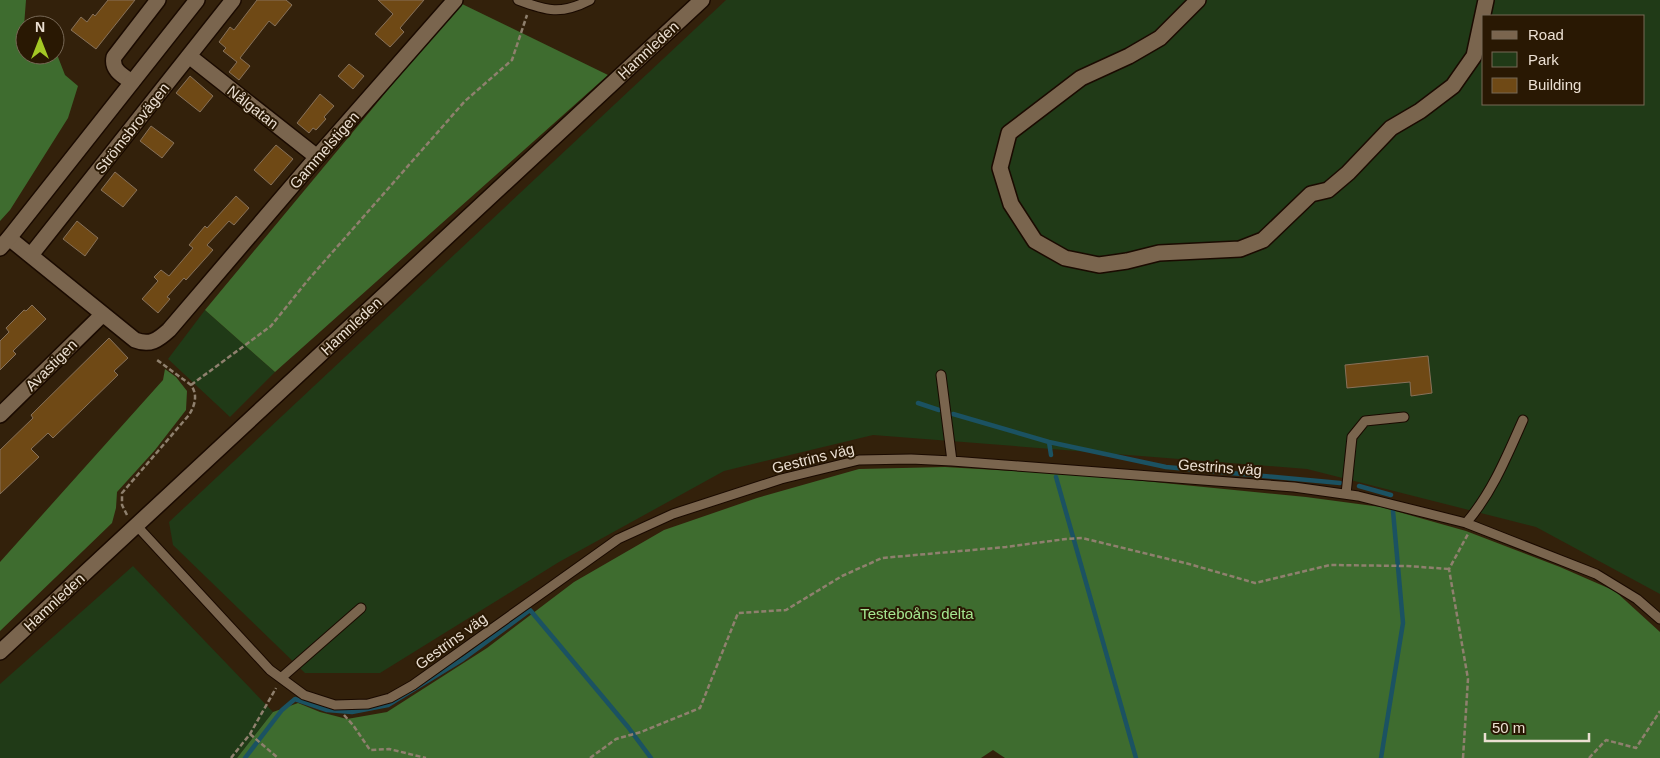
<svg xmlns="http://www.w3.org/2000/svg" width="1660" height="758" viewBox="0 0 1660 758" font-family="Helvetica,sans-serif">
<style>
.green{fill:#203a17;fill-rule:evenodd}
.forest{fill:#3e6c2f}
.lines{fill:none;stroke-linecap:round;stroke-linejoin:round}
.stream{stroke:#1b5262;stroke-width:4.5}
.building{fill:#6f4915;stroke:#87715a}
.lane-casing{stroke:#1a0a00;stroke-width:11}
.street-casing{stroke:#1a0a00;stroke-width:18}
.secondary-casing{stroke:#1a0a00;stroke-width:18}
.path{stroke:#8f806e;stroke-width:2.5;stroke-dasharray:5 2.5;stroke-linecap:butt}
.lane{stroke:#7a654e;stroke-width:9}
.street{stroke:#7a654e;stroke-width:15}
.secondary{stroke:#7a654e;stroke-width:15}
.labels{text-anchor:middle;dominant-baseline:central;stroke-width:4;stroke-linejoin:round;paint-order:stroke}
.street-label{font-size:15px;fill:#ebdfd2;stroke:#291803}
.park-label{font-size:15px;fill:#a5e790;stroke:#291803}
</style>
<rect width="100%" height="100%" fill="#33210b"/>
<path class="green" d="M726 0H1660V594L1536 527 1307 469 873 435 724 471 559 562 380 673H305L173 545 169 522ZM1484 16H1644V104H1484Z
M205 310 275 372 230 417 168 359Z
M133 566 273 712 237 758H0V684Z"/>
<path class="forest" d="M0 0H26L24 26 25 28V55H55L58 57 65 75 78 86 68 118 10 210 0 221Z
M460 3 608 75 275 372 205 310Z
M165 369 176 377 187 391 186 410 155 450 117 492 116 508 112 523 0 631V562L163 380Z
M945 467 1083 475 1306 497 1381 507 1466 531 1560 567 1615 591 1660 632V758H1005L993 750 981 758H237L273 712 298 703 320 712 347 719 387 712 487 648 574 582 664 530 757 498 859 469Z"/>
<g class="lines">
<path class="stream" d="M918 403 939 410
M953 414 1049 442 1166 467 1340 483
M1049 442 1051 455
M1056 477 1136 758
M1359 486 1391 495
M245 758 282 710 295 699 327 710 352 712 388 705 463 659 530 610 628 727 651 758
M1381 758 1403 623 1393 511"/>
</g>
<path class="building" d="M108 0H135L96 49 71 30 81 17 87 22 93 14 95 16Z
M257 0H286L292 5 275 26 269 21 240 58 250 66 239 80 229 72 237 62 223 51 226 48 219 42 230 27 234 30Z
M378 0H424L400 28 404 32 390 47 375 34 393 14Z
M349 64 364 76 353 89 338 76Z
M190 76 213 96 200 112 176 93Z
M320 94 334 106 324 117 326 119 316 130 313 128 309 133 297 123Z
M151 126 174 143 162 158 140 141Z
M276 145 293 159 271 185 254 170Z
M115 172 137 190 123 207 101 190Z
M236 196 249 208 234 225 229 221 207 245 213 250 186 280 184 278 167 297 170 299 158 313 142 299 158 281 154 277 161 270 169 276 193 248 189 245 205 226 207 228Z
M77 221 98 238 85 256 63 239Z
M32 305 46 319 13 351 16 354 0 370V341L9 332 6 328 24 310 26 311Z
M109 338 128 358 114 371 118 375 53 438 48 433 31 449 39 457 0 494V450L33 418 31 415Z
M1428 356 1432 393 1411 396 1410 382 1347 388 1345 365Z"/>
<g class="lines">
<defs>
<path id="lane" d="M518 0C547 11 561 15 590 0
M941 375 952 461
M1346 494 1352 437 1365 421 1404 417
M1466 523C1492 493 1507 456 1523 420
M137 526 270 670 304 695 335 705 368 704 390 698 413 685 618 539 673 514 781 479 859 460 911 459 952 461 1294 487 1358 496 1466 523 1596 574 1637 599 1660 619
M281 678 361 608"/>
<path id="street" d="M1198 0 1160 38 1129 56 1081 78 1009 133 1000 168 1011 204 1035 241 1065 258 1099 265 1127 261 1159 253 1240 249 1263 240 1311 194 1328 190 1348 173 1391 128 1420 111 1453 86 1474 56 1486 0
M189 56 317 157
M132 82C123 76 111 70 114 57L158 0
M9 238 135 340C150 346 158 340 169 330L317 157 455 0
M31 255 233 0
M0 415 103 314"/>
<path id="secondary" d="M0 248 9 238 197 0
M0 652 702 0"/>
</defs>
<use href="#lane" class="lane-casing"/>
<use href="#street" class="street-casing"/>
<use href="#secondary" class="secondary-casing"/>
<path class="path" d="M191 385 271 326 308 280 465 101 512 60 527 15
M127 515 122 505V493L189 415C195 405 198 395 191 385L157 360
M344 715 353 725 370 750 389 749 426 758
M250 734 278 758
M231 758 250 734 276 688
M590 758 616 739 641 732 700 708 738 613 786 610 842 576 882 558 1006 547 1066 539 1082 538 1189 564 1255 583 1330 565 1407 566 1449 569
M1463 758 1468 679 1449 569 1468 534
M1589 758 1606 740 1636 748 1660 711"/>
<use href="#lane" class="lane"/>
<use href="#street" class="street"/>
<use href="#secondary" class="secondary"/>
</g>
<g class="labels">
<g class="street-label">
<text transform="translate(648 50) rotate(-43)">Hamnleden</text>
<text transform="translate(253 107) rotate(38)">Nålgatan</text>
<text transform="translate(132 128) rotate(-52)">Strömsbrovägen</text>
<text transform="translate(324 150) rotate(-49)">Gammelstigen</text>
<text transform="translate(351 326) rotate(-43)">Hamnleden</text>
<text transform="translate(51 365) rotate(-45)">Avastigen</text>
<text transform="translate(813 458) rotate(-14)">Gestrins väg</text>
<text transform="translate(1220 467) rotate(4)">Gestrins väg</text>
<text transform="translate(54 602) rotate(-43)">Hamnleden</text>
<text transform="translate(451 641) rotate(-36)">Gestrins väg</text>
</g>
<g class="park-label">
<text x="917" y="613">Testeboåns delta</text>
</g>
</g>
<rect x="1482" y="15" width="162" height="90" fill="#291803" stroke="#776856"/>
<rect x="1492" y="31" width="25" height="8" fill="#7a654e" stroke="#776856"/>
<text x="1528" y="40" font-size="15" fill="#ebdfd2">Road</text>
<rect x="1492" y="52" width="25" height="15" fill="#203a17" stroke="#776856"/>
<text x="1528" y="65" font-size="15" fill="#ebdfd2">Park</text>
<rect x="1492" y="78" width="25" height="15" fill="#6f4915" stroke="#776856"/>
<text x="1528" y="90" font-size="15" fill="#ebdfd2">Building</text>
<g transform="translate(40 40)"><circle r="24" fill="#291803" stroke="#776856"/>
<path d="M0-4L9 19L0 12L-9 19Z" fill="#a4c825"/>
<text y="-8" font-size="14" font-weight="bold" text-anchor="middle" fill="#ebdfd2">N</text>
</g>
<path d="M1485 733v8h104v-8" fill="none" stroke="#ebdfd2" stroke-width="2.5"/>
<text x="1492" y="733" font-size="15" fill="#ebdfd2" stroke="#291803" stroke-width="4" paint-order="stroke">50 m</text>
</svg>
